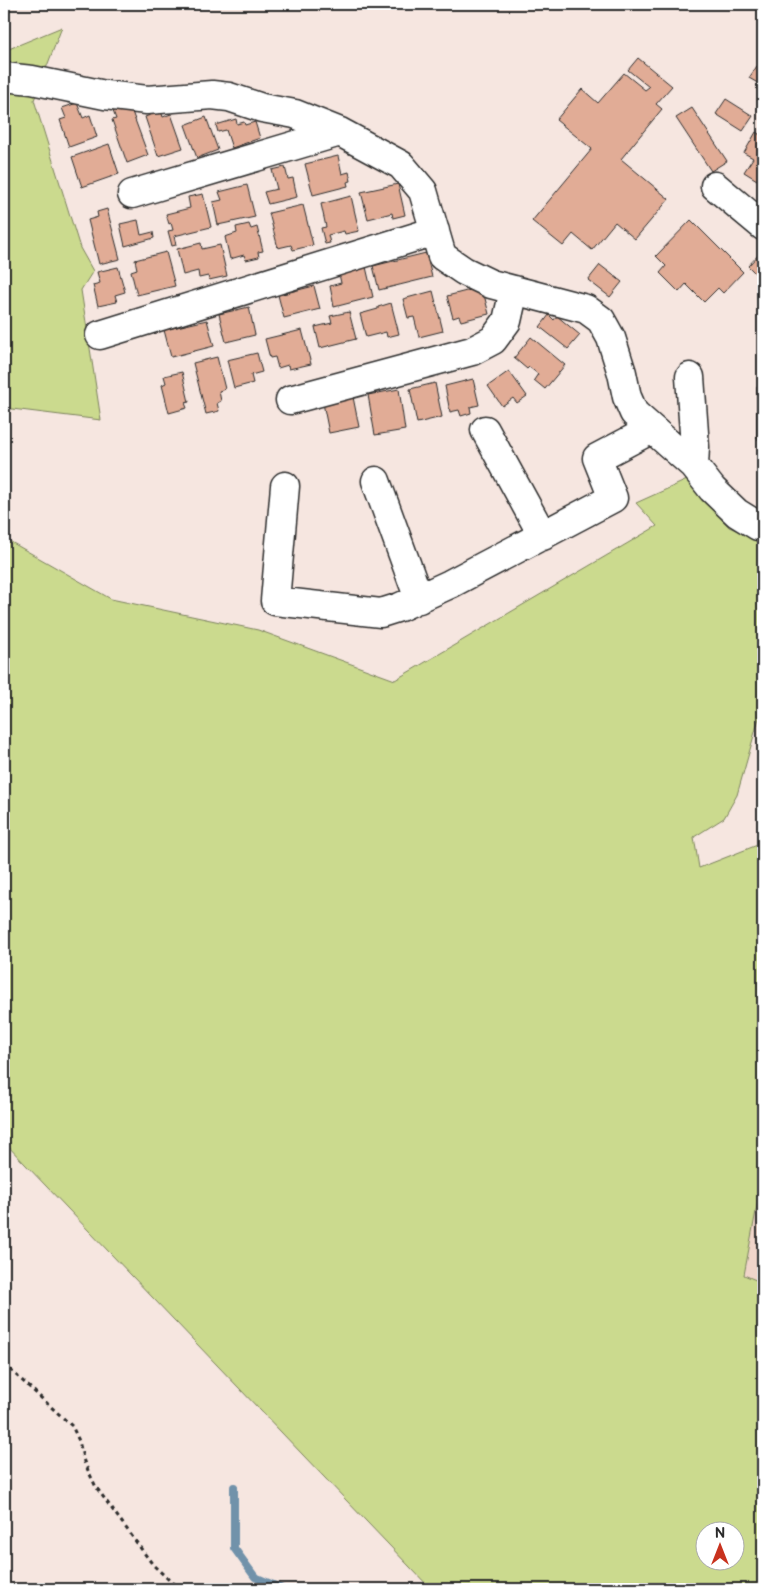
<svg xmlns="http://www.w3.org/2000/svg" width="767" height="1593" viewBox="0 0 767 1593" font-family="'Balsamiq Sans',sans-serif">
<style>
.built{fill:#f0d5ca}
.green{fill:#cbda8e;stroke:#7b825c;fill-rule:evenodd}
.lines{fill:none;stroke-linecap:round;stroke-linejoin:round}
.stream{stroke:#7192aa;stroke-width:8}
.building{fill:#e1ac96;stroke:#2b2b2b}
.minor-casing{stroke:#2b2b2b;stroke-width:31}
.path{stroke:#2b2b2b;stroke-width:3;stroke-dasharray:4 4;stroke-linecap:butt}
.minor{stroke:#fff;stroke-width:28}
</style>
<rect width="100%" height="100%" fill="#f6e6e0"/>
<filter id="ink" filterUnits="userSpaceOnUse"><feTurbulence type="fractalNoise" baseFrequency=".02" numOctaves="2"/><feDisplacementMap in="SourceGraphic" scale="10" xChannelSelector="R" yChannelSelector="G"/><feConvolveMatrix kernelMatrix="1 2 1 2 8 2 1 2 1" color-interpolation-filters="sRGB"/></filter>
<g filter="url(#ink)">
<path class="built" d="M763 1174V1283L744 1275Z"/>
<path class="green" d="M62 27 34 100 80 248 93 271 81 290 101 420 4 408V51Z
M687 480 729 527 763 542V704L737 795 724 818 694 837 699 868 760 844 763 841V1174L744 1275 763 1283V1589H431L4 1142V538L111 599 258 630 395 680 657 526 636 503ZM704 1530H734V1560H704Z"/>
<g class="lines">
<path class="stream" d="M234 1487V1548L255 1577 282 1589"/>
</g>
<path class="building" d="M638 58 672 86 656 104 662 109 621 159 669 199 635 239 615 222 592 250 573 234 563 246 532 221 592 149 556 120 582 89 598 103 624 73 645 90 649 87 628 70Z
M763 64V86L749 78 757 66 761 68Z
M726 99 753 116 743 131 716 114Z
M77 103 83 118 90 115 97 137 69 147 60 120 66 118 62 108Z
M124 107 126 112 131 109 148 155 127 163 112 120 116 119 113 111Z
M692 108 727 161 711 171 676 118Z
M161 111 163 117 171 114 183 148 158 156 145 117Z
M206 117 218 150 197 158 185 125Z
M236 119 237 124 244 122 245 125 255 122 260 138 232 148 226 130 218 132 216 125Z
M756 132 763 137V170L757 180 744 172 753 158 744 153Z
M109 144 119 174 82 187 72 157Z
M338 156 342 174 349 172 351 181 347 182 348 186 313 195 305 164Z
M285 167 288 179 293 178 297 197 268 204 264 192 277 189 272 170Z
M398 184 405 215 393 218 392 213 368 219 361 192Z
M247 185 255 217 218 225 213 202 222 200 219 192Z
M203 194 211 227 174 236 176 245 172 246 168 231 173 230 171 223 169 224 166 214 190 208 188 197Z
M351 196 359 231 345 234 344 231 328 235 330 243 325 244 321 228 326 227 321 204Z
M303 205 313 245 293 250 291 245 278 248 269 213Z
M107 209 120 259 99 264 88 220 98 217 97 212Z
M138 220 141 235 153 232 154 238 125 246 120 224Z
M691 220 743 272 723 293 718 288 704 302 686 284 679 292 660 273 666 266 656 256Z
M249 224 251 229 257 227 263 251 258 252 259 257 246 260 244 255 230 259 225 237 237 233 236 227Z
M201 243 202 249 220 245 227 276 209 280 208 276 199 278 198 271 183 275 177 249Z
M763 250V273L759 277 748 266Z
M166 252 175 286 137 295 131 271 137 269 135 260Z
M426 253 432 277 379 290 373 266Z
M600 265 622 282 610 297 588 280Z
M118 267 125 292 115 295 117 302 98 306 93 285 100 283 97 272Z
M366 267 373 297 334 307 330 286 341 283 339 274Z
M314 286 320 309 284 318 278 295Z
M482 287 489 314 461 321 459 316 453 318 447 296Z
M433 291 443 331 419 337 414 317 408 318 403 299Z
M391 303 399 334 387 337 386 332 366 337 360 314 378 309V307Z
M249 307 255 335 226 342 219 314Z
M349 312 356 339 320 348 315 327 332 323 330 316Z
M549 315 554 320 557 316 580 335 568 349 540 327Z
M207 320 214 346 171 357 164 330Z
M302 330 311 364 289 369 288 365 278 368 275 357 270 358 265 339Z
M531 337 565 365 545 389 534 380 538 374 529 367 527 369 514 358Z
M257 353 262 372 251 375 253 383 234 388 227 360Z
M217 357 225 389 219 391 221 401 217 403 219 411 206 414 193 363Z
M509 371 527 396 517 403 513 398 502 406 488 386Z
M182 372 189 402 185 403 187 408 169 413 162 385 166 383 164 376Z
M473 379 479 405 470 407 471 413 461 416 459 410 450 412 445 386Z
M435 383 442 417 417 423 410 389Z
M757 387H763V440L757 439Z
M399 389 405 430 375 435 368 395Z
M353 397 359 427 329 433 323 403Z"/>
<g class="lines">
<defs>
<path id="minor" d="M4 77 32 80 105 95 147 100 212 95 229 97 262 108 295 114 340 132 401 165 423 191 442 256 464 271 491 284 586 309 601 320 611 338 622 373 627 397 634 413 694 466 712 489 737 513 758 526 763 527
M715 186 763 226
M132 194 340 132
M100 335 435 231
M690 377 695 447 694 466
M290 400 472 351 493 340 507 321 514 290
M485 430 543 536
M376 481 419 599
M285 486 275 601 381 613 400 607 450 584 613 498 597 458 652 429"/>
</defs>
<use href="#minor" class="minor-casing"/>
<path class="path" d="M4 1364 72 1426 79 1441 84 1462 96 1487 153 1565 179 1589"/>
<use href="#minor" class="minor"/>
</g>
</g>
<rect width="767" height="1593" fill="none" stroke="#fff" stroke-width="20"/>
<rect x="10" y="10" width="747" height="1573" fill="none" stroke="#2b2b2b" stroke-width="2" filter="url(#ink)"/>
<g transform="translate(720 1546)"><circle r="24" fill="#ffffff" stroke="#aaaaaa"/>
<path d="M0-4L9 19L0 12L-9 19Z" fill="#c8321e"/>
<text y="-8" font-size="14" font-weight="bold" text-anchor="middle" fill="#2b2b2b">N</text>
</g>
</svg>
